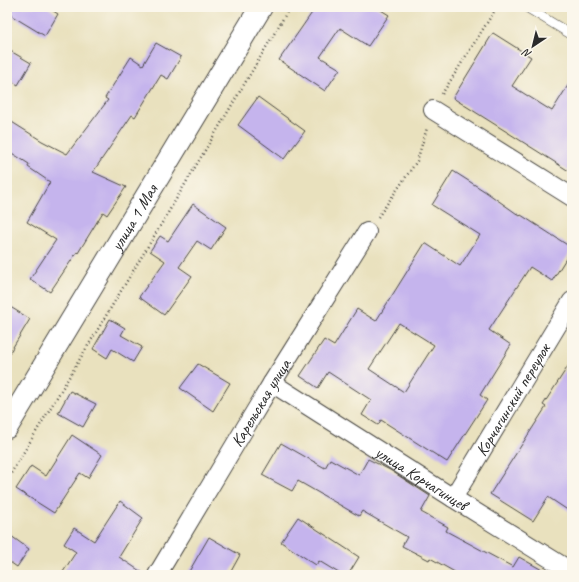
<svg xmlns="http://www.w3.org/2000/svg" width="579" height="582" viewBox="0 0 579 582" font-family="Caveat,sans-serif">
<style>
.building{fill:#c5b4ed;fill-rule:evenodd}
.lines{fill:none;stroke-linecap:round;stroke-linejoin:round}
.service-casing{stroke:#484641;stroke-width:10}
.minor-casing{stroke:#484641;stroke-width:20}
.tertiary-casing{stroke:#484641;stroke-width:24}
.path{stroke:#484641;stroke-width:2.5;stroke-dasharray:1 3;stroke-linecap:butt}
.service{stroke:#fff;stroke-width:9}
.minor{stroke:#fff;stroke-width:18}
.tertiary{stroke:#fff;stroke-width:22}
.labels{text-anchor:middle;dominant-baseline:central;stroke-width:3;stroke-linejoin:round;paint-order:stroke}
.street-label{font-size:17px;fill:#2b2b2b;stroke:#fbf7ec}
</style>
<rect width="100%" height="100%" fill="#fbf7ec"/>
<filter id="ink" filterUnits="userSpaceOnUse"><feTurbulence type="fractalNoise" baseFrequency=".025" numOctaves="2"/><feDisplacementMap in="SourceGraphic" scale="8" xChannelSelector="R" yChannelSelector="G"/><feConvolveMatrix kernelMatrix="1 2 1 2 8 2 1 2 1" color-interpolation-filters="sRGB"/></filter>
<filter id="wash" filterUnits="userSpaceOnUse"><feTurbulence type="fractalNoise" baseFrequency=".012" numOctaves="4" result="noise"/><feDisplacementMap in="SourceGraphic" scale="16" xChannelSelector="R" yChannelSelector="G"/><feGaussianBlur stdDeviation="0.9" result="paint"/><feColorMatrix in="noise" values="0 0 0 0 0 0 0 0 0 0 0 0 0 0 0 0 0 1.4 0 .05"/><feComposite in="paint" operator="in"/></filter>
<g filter="url(#wash)">
<rect width="100%" height="100%" fill="#e9e1be"/>
<g id="blocks">
<path class="building" d="M7 7H47L58 14 45 36 7 13Z
M316 7H376L389 15 368 46 340 28 320 57 340 69 325 91 279 60Z
M493 33 531 57 512 86 552 111 572 79V173L453 98Z
M156 43 181 57 168 79 161 75 135 117 132 115 93 172 126 187 107 215 103 212 78 253 77 252 50 292 30 279 56 240 27 222 50 182 28 167 29 164 7 150V119L42 141 67 154 108 100 105 98 131 57 143 65Z
M7 49 31 63 18 85 7 78Z
M258 97 305 131 284 159 238 125Z
M453 171 486 192 520 216 521 215 572 248V249L552 281 530 267 489 330 511 345 480 395 487 400 447 462 381 420 378 425 362 415 371 400 328 372 318 388 300 376 324 340 334 346 357 309 376 321 425 243 460 266 480 235 432 205ZM399 323 434 345 404 392 369 369Z
M193 204 226 227 211 250 197 241 179 267 192 276 164 315 139 297 165 261 150 251 160 236 168 241Z
M7 305 30 319 7 357Z
M110 319 125 328 121 335 142 347 133 362 112 349 107 358 93 349Z
M572 360V513L548 497 533 521 490 494 546 407 543 405Z
M198 364 230 383 213 411 180 388Z
M70 391 96 404 83 427 58 413Z
M72 435 102 455 88 478 80 473 54 513 16 489 31 466 46 476Z
M281 443 325 468 330 459 359 475 368 459 390 470 430 496 421 512 448 527 446 531 513 567 519 557 551 575H460L430 558 429 560 402 546 407 537 362 511 359 516 298 481 292 491 262 475Z
M120 501 143 518 119 557 146 575H61L76 552 64 544 74 528 94 541Z
M298 517 359 557 348 575H342L319 561 316 565 281 542Z
M7 533 29 549 17 567 7 560Z
M209 537 240 555 229 575H187Z"/>
</g>
</g>
<g filter="url(#ink)">
<use href="#blocks" fill-opacity="0" stroke="#484641" stroke-width="1"/>
<g class="lines">
<defs>
<path id="service" d="M526 7 572 35"/>
<g id="minor">
<path d="M433 110 572 197"/>
<path id="s1" d="M272 383 453 498 572 572"/>
<path id="s2" d="M453 498 572 301"/>
<path id="s3" d="M157 575 272 383 367 232"/>
</g>
<g id="tertiary">
<path id="s4" d="M7 427 261 7"/>
</g>
</defs>
<use href="#service" class="service-casing"/>
<use href="#minor" class="minor-casing"/>
<use href="#tertiary" class="tertiary-casing"/>
<path class="path" d="M442 94 497 7
M378 217 417 161 427 128
M7 480 162 223 290 7"/>
<use href="#service" class="service"/>
<use href="#minor" class="minor"/>
<use href="#tertiary" class="tertiary"/>
</g>
</g>
<g class="labels">
<g class="street-label">
<text stroke="none"><textPath href="#s4" startOffset="245">улица 1 Мая</textPath></text>
<text stroke="none"><textPath href="#s2" startOffset="115">Корчагинский переулок</textPath></text>
<text stroke="none"><textPath href="#s3" startOffset="201">Карельская улица</textPath></text>
<text stroke="none"><textPath href="#s1" startOffset="177">улица Корчагинцев</textPath></text>
</g>
</g>
<rect width="579" height="582" fill="none" stroke="#fbf7ec" stroke-width="24"/>
<g transform="translate(533 46) rotate(215)" stroke="#fbf7ec" stroke-width="3" paint-order="stroke">
<path d="M0-3L7 15L0 10L-7 15Z" fill="#2b2b2b"/>
<text y="-6" font-size="11" font-weight="bold" text-anchor="middle" fill="#2b2b2b">N</text>
</g>
</svg>
